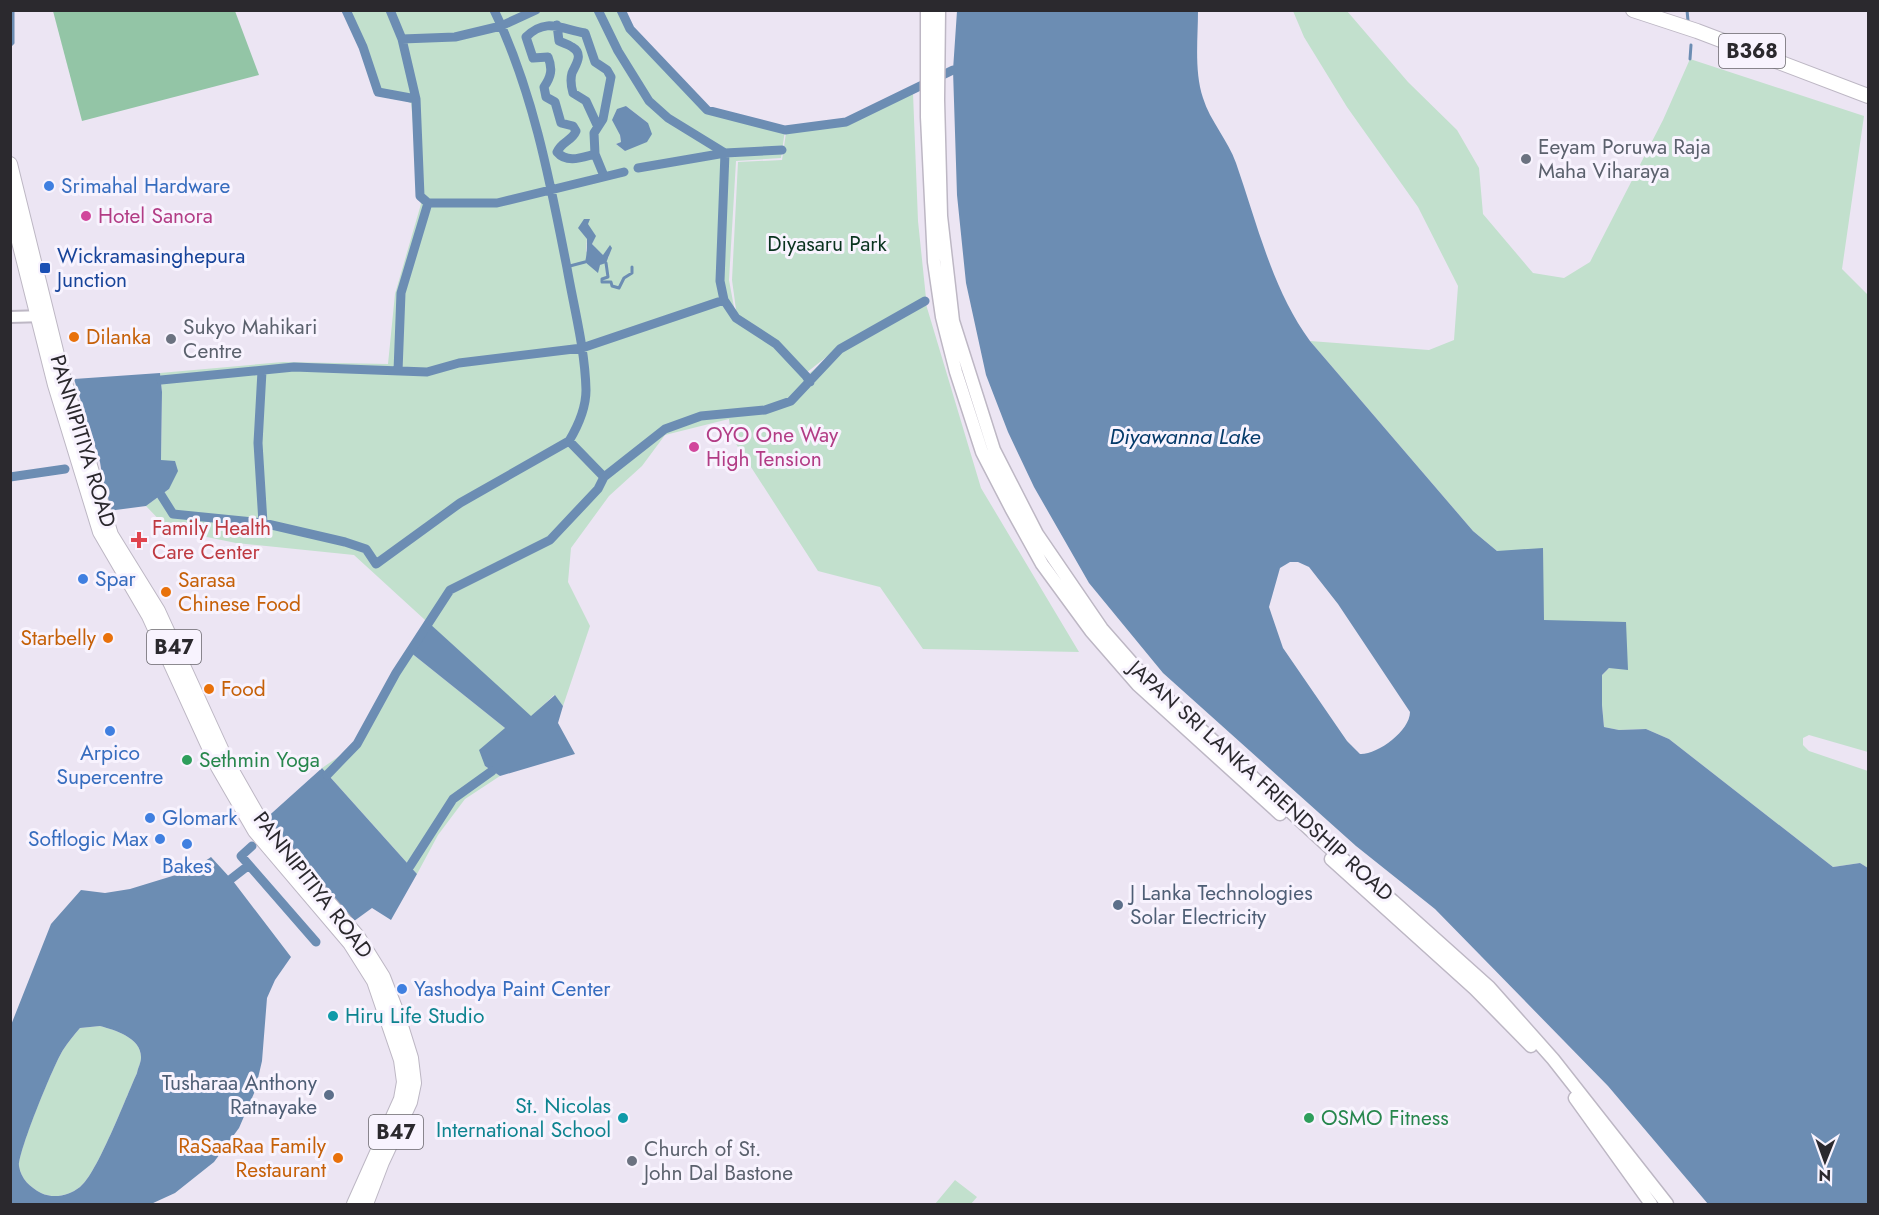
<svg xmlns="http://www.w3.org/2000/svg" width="1879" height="1215" viewBox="0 0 1879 1215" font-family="Jost,sans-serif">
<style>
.green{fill:#c2e0cd;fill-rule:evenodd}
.forest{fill:#93c5a6}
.water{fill:#6c8db3;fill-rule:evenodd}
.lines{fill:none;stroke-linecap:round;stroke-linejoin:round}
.stream{stroke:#6c8db3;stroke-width:3}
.canal{stroke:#6c8db3;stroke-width:9}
.tertiary-casing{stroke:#bdb7c4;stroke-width:14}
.secondary-casing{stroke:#bdb7c4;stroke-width:15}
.primary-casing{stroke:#bdb7c4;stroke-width:16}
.tertiary{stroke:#fff;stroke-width:10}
.secondary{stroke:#fff;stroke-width:12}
.primary{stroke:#fff;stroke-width:14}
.worship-dot{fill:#6b7280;stroke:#f8f3fe;stroke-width:2}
.shop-dot{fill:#3f7fe0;stroke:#f8f3fe;stroke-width:2}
.hotel-dot{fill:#d1479c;stroke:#f8f3fe;stroke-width:2}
.transit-dot{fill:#1a4fb4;stroke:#f8f3fe;stroke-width:2}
.food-dot{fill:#e8710a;stroke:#f8f3fe;stroke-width:2}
.health-dot{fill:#e0444e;stroke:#f8f3fe;stroke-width:2}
.leisure-dot{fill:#2e9e5b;stroke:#f8f3fe;stroke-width:2}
.service-dot{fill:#5c6f8a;stroke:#f8f3fe;stroke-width:2}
.culture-dot{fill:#0f9aa8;stroke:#f8f3fe;stroke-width:2}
.labels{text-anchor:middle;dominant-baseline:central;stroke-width:6;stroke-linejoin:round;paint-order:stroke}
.shield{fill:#f8f3fe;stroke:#68666c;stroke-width:1.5}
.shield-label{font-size:20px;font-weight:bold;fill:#2b292e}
.worship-label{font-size:21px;fill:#5b616d;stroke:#f8f3fe;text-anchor:start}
.shop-label{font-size:21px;fill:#366cbe;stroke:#f8f3fe;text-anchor:start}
.hotel-label{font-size:21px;fill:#b23c85;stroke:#f8f3fe;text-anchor:start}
.park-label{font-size:21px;fill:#09331e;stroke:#f8f3fe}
.transit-label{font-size:21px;fill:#164399;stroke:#f8f3fe;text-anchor:start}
.food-label{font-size:21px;fill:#c56008;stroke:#f8f3fe;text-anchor:start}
.street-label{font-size:21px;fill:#2b292e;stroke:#f8f3fe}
.health-label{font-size:21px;fill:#be3a42;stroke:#f8f3fe;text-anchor:start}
.leisure-label{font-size:21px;fill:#27864d;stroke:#f8f3fe;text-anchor:start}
.service-label{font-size:21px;fill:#4e5e75;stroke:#f8f3fe;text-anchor:start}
.culture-label{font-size:21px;fill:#0d838f;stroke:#f8f3fe;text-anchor:start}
.water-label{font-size:22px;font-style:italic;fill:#043a6a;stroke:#f8f3fe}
</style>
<rect width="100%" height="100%" fill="#ece5f3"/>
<path class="green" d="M346 11H621L630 29 707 110 785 130 781 158 736 161 729 280 736 318 776 344 806 376 840 349 925 301 981 488 1079 652 923 649 880 587 818 571 731 436 729 419 665 435 642 466 609 496 571 548 568 582 590 626 563 706 554 695 531 717 354 555 236 543 168 529 146 506 169 489 161 461 162 392 160 373 283 362 388 364 395 294 421 204 411 103 378 92 363 47ZM626 106 648 123 625 151 616 144 621 142 620 135ZM584 219 594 239 592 244C595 249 600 251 603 256L609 253V257L600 265 586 251 587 238Z
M1293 11H1347L1408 82 1457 130 1479 168 1483 214 1533 273 1564 278 1590 262 1663 120 1690 59 1864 116 1842 269 1868 295V752L1809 735 1803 738V745L1809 751 1868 771V868L1860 863 1833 867 1669 739 1646 729 1619 730 1604 727 1602 705V675L1609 668 1544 621 1497 551 1473 531 1310 341 1429 350 1454 340 1458 286 1418 207 1347 107 1304 37Z
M913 93 918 221 926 298 839 347 806 373 777 342 737 317 732 280 738 162 782 160 786 133 847 125Z
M410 652 505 728 485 766 500 776 465 799 438 835 417 874 322 768 357 744 396 673Z
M100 1026C115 1030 142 1038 141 1058 141 1062 138 1068 137 1073 126 1097 97 1174 80 1187 68 1196 54 1199 41 1193 30 1187 21 1179 19 1166 18 1151 54 1064 63 1050 68 1042 74 1035 80 1028Z
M955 1180 977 1197 971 1204H935Z"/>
<path class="forest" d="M53 11H235L259 75 82 121Z"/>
<path class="water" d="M957 11H1198C1198 38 1194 71 1203 98 1210 121 1228 140 1236 163 1257 223 1272 289 1310 341L1473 531 1497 551 1543 548 1544 620 1626 622 1628 670 1609 668 1602 675V705L1604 727 1619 730 1646 729 1669 739 1833 867 1860 863 1868 868V1204H1708L1608 1086 1435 909 1356 846 1163 673 1089 583 1034 487 1008 432 986 375 966 283 957 195 953 70ZM1290 562H1298L1309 567 1338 604 1410 712C1410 731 1377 755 1360 754L1347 741 1283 648 1269 607 1280 568Z
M626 106 648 123 652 134 647 142 625 151 616 144 621 142 620 135 612 120 617 109Z
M584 219H590L588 224 596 236 592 244 603 255 610 245 612 248 606 263 600 265 598 273 585 262C587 255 587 247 587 239L578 228Z
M160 373 162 392 161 460 175 461 178 471 169 489 146 506 108 511 100 462 74 379Z
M429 623 531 716 555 695 563 706 558 723 575 754 500 776 485 766 479 750 505 728 410 652Z
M322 768 417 874 391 920 372 908 350 924 263 821Z
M211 857 233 881 291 957 275 980 267 998 262 1061 255 1091 239 1128 214 1162 175 1193 151 1204H11V1025L51 924 81 890 105 893 130 889 192 870ZM100 1026C115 1030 142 1038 141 1058 141 1062 138 1068 137 1073 126 1097 97 1174 80 1187 68 1196 54 1199 41 1193 30 1187 21 1179 19 1166 18 1152 54 1064 63 1050 68 1042 74 1035 80 1028Z"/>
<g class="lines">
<path class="stream" d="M1687 10 1688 21
M10 46 13 43V10
M1690 59 1691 45
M606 263 608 277 602 279V282H611L612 286 619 288 624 278 632 273V267
M566 267 585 262"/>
<path class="canal" d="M346 10 363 47 378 92 416 99
M390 10 402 39 416 99 420 196 428 203H497L624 172
M598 10 618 51 649 101 668 118 725 153 720 281 724 300 736 318 776 344 806 376 810 382
M621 10 630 29 707 110 785 130 846 122 953 70
M557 25 559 41C563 43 568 44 572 47 584 54 576 64 572 73 570 80 571 86 573 93L586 101 598 127
M402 39 455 37 501 26 536 10
M595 154C583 157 567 164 557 152 562 141 572 141 576 131L573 126 561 123 555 102 546 97 544 87C551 77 553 69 548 57L533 58 526 37C546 17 561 29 585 33L595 62 607 70 611 77 603 119 594 133 595 154 604 176
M638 168 725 153 782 150
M262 371 258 443 263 523
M398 371 401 293 428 203
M161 380 294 367 427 372 459 363 582 348 724 300
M569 441 604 477
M10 477 65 469
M161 495 173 514 263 523 345 542 366 549 376 564 460 503 569 441C578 426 586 408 586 390 585 349 574 308 567 268 550 181 533 91 494 10
M327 775 357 744 396 673 450 590 550 540 598 489 604 477 665 429 701 416 765 410 791 401 840 349 925 301
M252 846 241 856 316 942
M410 866 453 799 492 771
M231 879 249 865"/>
<defs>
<path id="tertiary" d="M10 317 44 316"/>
<path id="secondary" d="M927 10V117L934 262 942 317 956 372 982 452 1011 508 1042 564 1091 631 1138 685 1280 814
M939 10 938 100 941 216 953 321 994 450 1037 534 1102 629 1146 679 1330 848 1393 901 1489 987 1553 1059 1667 1204
M1331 859 1475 989 1531 1046
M1575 1098 1651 1204"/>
<path id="primary" d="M1633 10 1697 31 1868 96
M10 164 59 363 111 535 158 611 227 762 263 825 358 937 383 977 397 1013 411 1058 414 1083 410 1102 382 1162 366 1204
M10 206 55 385 100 532 149 616 218 767 255 831 350 943 374 981 401 1060 404 1082 401 1099 354 1204"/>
</defs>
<use href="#tertiary" class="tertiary-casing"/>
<use href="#secondary" class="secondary-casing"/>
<use href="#primary" class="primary-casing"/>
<use href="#tertiary" class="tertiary"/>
<use href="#secondary" class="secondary"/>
<use href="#primary" class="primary"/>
</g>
<g class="worship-dot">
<circle cx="1526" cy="159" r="6"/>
<circle cx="171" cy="339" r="6"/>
<circle cx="632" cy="1161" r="6"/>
</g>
<g class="shop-dot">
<circle cx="49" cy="186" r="6"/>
<circle cx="83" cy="579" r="6"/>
<circle cx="110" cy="731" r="6"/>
<circle cx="150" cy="818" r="6"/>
<circle cx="160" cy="839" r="6"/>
<circle cx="187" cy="844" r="6"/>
<circle cx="402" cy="989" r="6"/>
</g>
<g class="hotel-dot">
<circle cx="86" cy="216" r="6"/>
<circle cx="694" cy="447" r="6"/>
</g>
<rect class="transit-dot" x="39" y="262" width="12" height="12" rx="3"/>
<g class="food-dot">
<circle cx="74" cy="337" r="6"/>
<circle cx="166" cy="592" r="6"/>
<circle cx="108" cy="638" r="6"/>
<circle cx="209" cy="689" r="6"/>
<circle cx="338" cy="1158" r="6"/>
</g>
<path class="health-dot" d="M136 531h6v6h6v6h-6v6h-6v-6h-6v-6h6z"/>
<g class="leisure-dot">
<circle cx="187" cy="760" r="6"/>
<circle cx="1309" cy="1118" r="6"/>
</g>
<g class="service-dot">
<circle cx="1118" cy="905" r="6"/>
<circle cx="329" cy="1095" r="6"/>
</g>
<g class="culture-dot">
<circle cx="333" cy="1016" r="6"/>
<circle cx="623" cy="1118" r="6"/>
</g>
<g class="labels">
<g class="shield">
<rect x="1719" y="34" width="66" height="34" rx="4.5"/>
<rect x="147" y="630" width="54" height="34" rx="4.5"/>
<rect x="369" y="1115" width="54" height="34" rx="4.5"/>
</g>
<g class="shield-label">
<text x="1752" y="51">B368</text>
<text x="174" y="647">B47</text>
<text x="396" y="1132">B47</text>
</g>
<g class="worship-label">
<text x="1538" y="147">Eeyam Poruwa Raja<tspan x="1538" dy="24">Maha Viharaya</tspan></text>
<text x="183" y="327">Sukyo Mahikari<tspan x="183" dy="24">Centre</tspan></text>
<text x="644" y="1149">Church of St.<tspan x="644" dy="24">John Dal Bastone</tspan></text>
</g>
<g class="shop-label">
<text x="61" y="186">Srimahal Hardware</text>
<text x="95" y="579">Spar</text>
<text x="110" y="753" text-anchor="middle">Arpico<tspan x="110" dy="24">Supercentre</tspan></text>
<text x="162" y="818">Glomark</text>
<text x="148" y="839" text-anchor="end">Softlogic Max</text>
<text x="187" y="866" text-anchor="middle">Bakes</text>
<text x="414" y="989">Yashodya Paint Center</text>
</g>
<g class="hotel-label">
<text x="98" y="216">Hotel Sanora</text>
<text x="706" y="435">OYO One Way<tspan x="706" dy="24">High Tension</tspan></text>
</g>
<g class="park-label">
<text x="827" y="244">Diyasaru Park</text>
</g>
<g class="transit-label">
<text x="57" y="256">Wickramasinghepura<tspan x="57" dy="24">Junction</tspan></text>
</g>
<g class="food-label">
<text x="86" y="337">Dilanka</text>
<text x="178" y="580">Sarasa<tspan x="178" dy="24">Chinese Food</tspan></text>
<text x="96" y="638" text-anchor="end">Starbelly</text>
<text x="221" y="689">Food</text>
<text x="326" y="1146" text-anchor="end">RaSaaRaa Family<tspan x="326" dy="24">Restaurant</tspan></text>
</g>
<g class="street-label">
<text transform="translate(83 441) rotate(73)">PANNIPITIYA ROAD</text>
<text transform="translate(1261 781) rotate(42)">JAPAN SRI LANKA FRIENDSHIP ROAD</text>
<text transform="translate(313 885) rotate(52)">PANNIPITIYA ROAD</text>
</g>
<g class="health-label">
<text x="152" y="528">Family Health<tspan x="152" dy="24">Care Center</tspan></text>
</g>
<g class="leisure-label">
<text x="199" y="760">Sethmin Yoga</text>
<text x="1321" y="1118">OSMO Fitness</text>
</g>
<g class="service-label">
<text x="1130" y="893">J Lanka Technologies<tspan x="1130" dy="24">Solar Electricity</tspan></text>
<text x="317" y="1083" text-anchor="end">Tusharaa Anthony<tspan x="317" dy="24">Ratnayake</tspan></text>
</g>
<g class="culture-label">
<text x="345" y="1016">Hiru Life Studio</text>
<text x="611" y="1106" text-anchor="end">St. Nicolas<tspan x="611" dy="24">International School</tspan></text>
</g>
<g class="water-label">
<text x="1185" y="436">Diyawanna Lake</text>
</g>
</g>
<rect width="1879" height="1215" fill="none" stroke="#2b292e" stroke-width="24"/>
<g transform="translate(1825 1161) rotate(181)" stroke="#f8f3fe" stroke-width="4.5" paint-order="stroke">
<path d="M0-4.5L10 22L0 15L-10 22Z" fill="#2b292e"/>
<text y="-9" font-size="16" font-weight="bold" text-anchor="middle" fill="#2b292e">N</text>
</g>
</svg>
